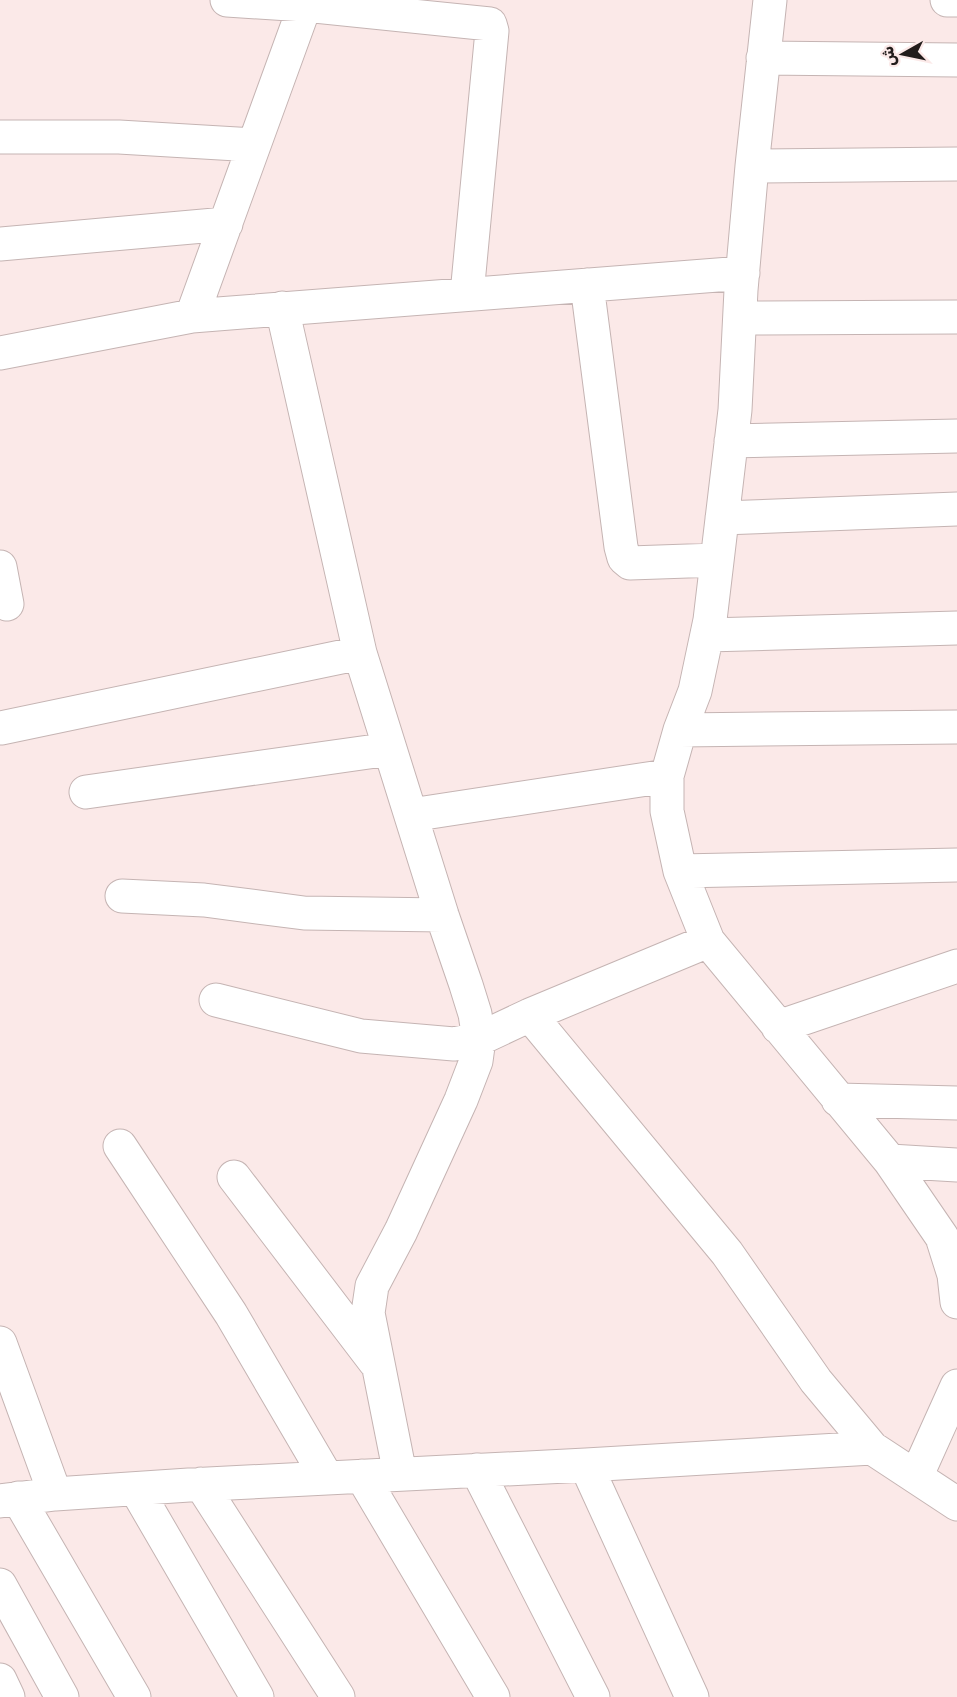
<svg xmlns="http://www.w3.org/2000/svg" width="957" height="1697" viewBox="0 0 957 1697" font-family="Rubik,'Noto Sans Arabic',sans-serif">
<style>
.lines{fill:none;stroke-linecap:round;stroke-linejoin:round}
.minor-casing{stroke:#c5b4b3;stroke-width:35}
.minor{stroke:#fff;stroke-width:33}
</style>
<rect width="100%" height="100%" fill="#fbe9e8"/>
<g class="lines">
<defs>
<path id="minor" d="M227 0 305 5 307 0
M770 0 752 166 741 290 735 410 710 620 695 691 680 730 667 776V811L680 871 708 941 890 1161 942 1237 954 1275 957 1302
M947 0H957
M763 58 957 60
M0 137H119L254 145
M752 166 957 164
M0 244 226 224
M587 285 621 547 624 558 630 563 717 560
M282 308 360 653 442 915 466 985 475 1014 479 1039 476 1061 461 1100 401 1231 372 1286 368 1313 400 1474
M192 316 305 5 490 24 492 31 467 294
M740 318 957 317
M0 353 192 316 743 273
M731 441 957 436
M722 518 957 509
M0 567 7 604
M707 635 957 628
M1 728 360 653
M680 730 957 727
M86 792 390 749
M411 815 667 776
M680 871 957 865
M122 896 204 900 304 913 442 915
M216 1000 361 1036 454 1044 479 1039 530 1015 708 941
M530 1015 727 1253 816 1381 872 1448 957 1504
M778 1027 957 966
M838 1100 957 1103
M120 1146 231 1314 327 1478
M890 1161 957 1165
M234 1177 375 1362
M0 1343 55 1494
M586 1465 692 1697
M477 1470 593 1697
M362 1476 493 1697
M916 1477 957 1386
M201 1484 338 1697
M136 1489 257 1697
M18 1498 134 1697
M0 1501 55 1494 189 1485 586 1465 872 1448
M0 1585 62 1697
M0 1680 8 1697"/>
</defs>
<use href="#minor" class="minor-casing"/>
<use href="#minor" class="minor"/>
</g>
<g transform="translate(903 54) rotate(261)" stroke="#fbe9e8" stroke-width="4.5" paint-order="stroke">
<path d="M0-4.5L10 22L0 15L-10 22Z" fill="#221c1b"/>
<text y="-9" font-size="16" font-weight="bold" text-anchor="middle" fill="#221c1b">ش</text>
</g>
</svg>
